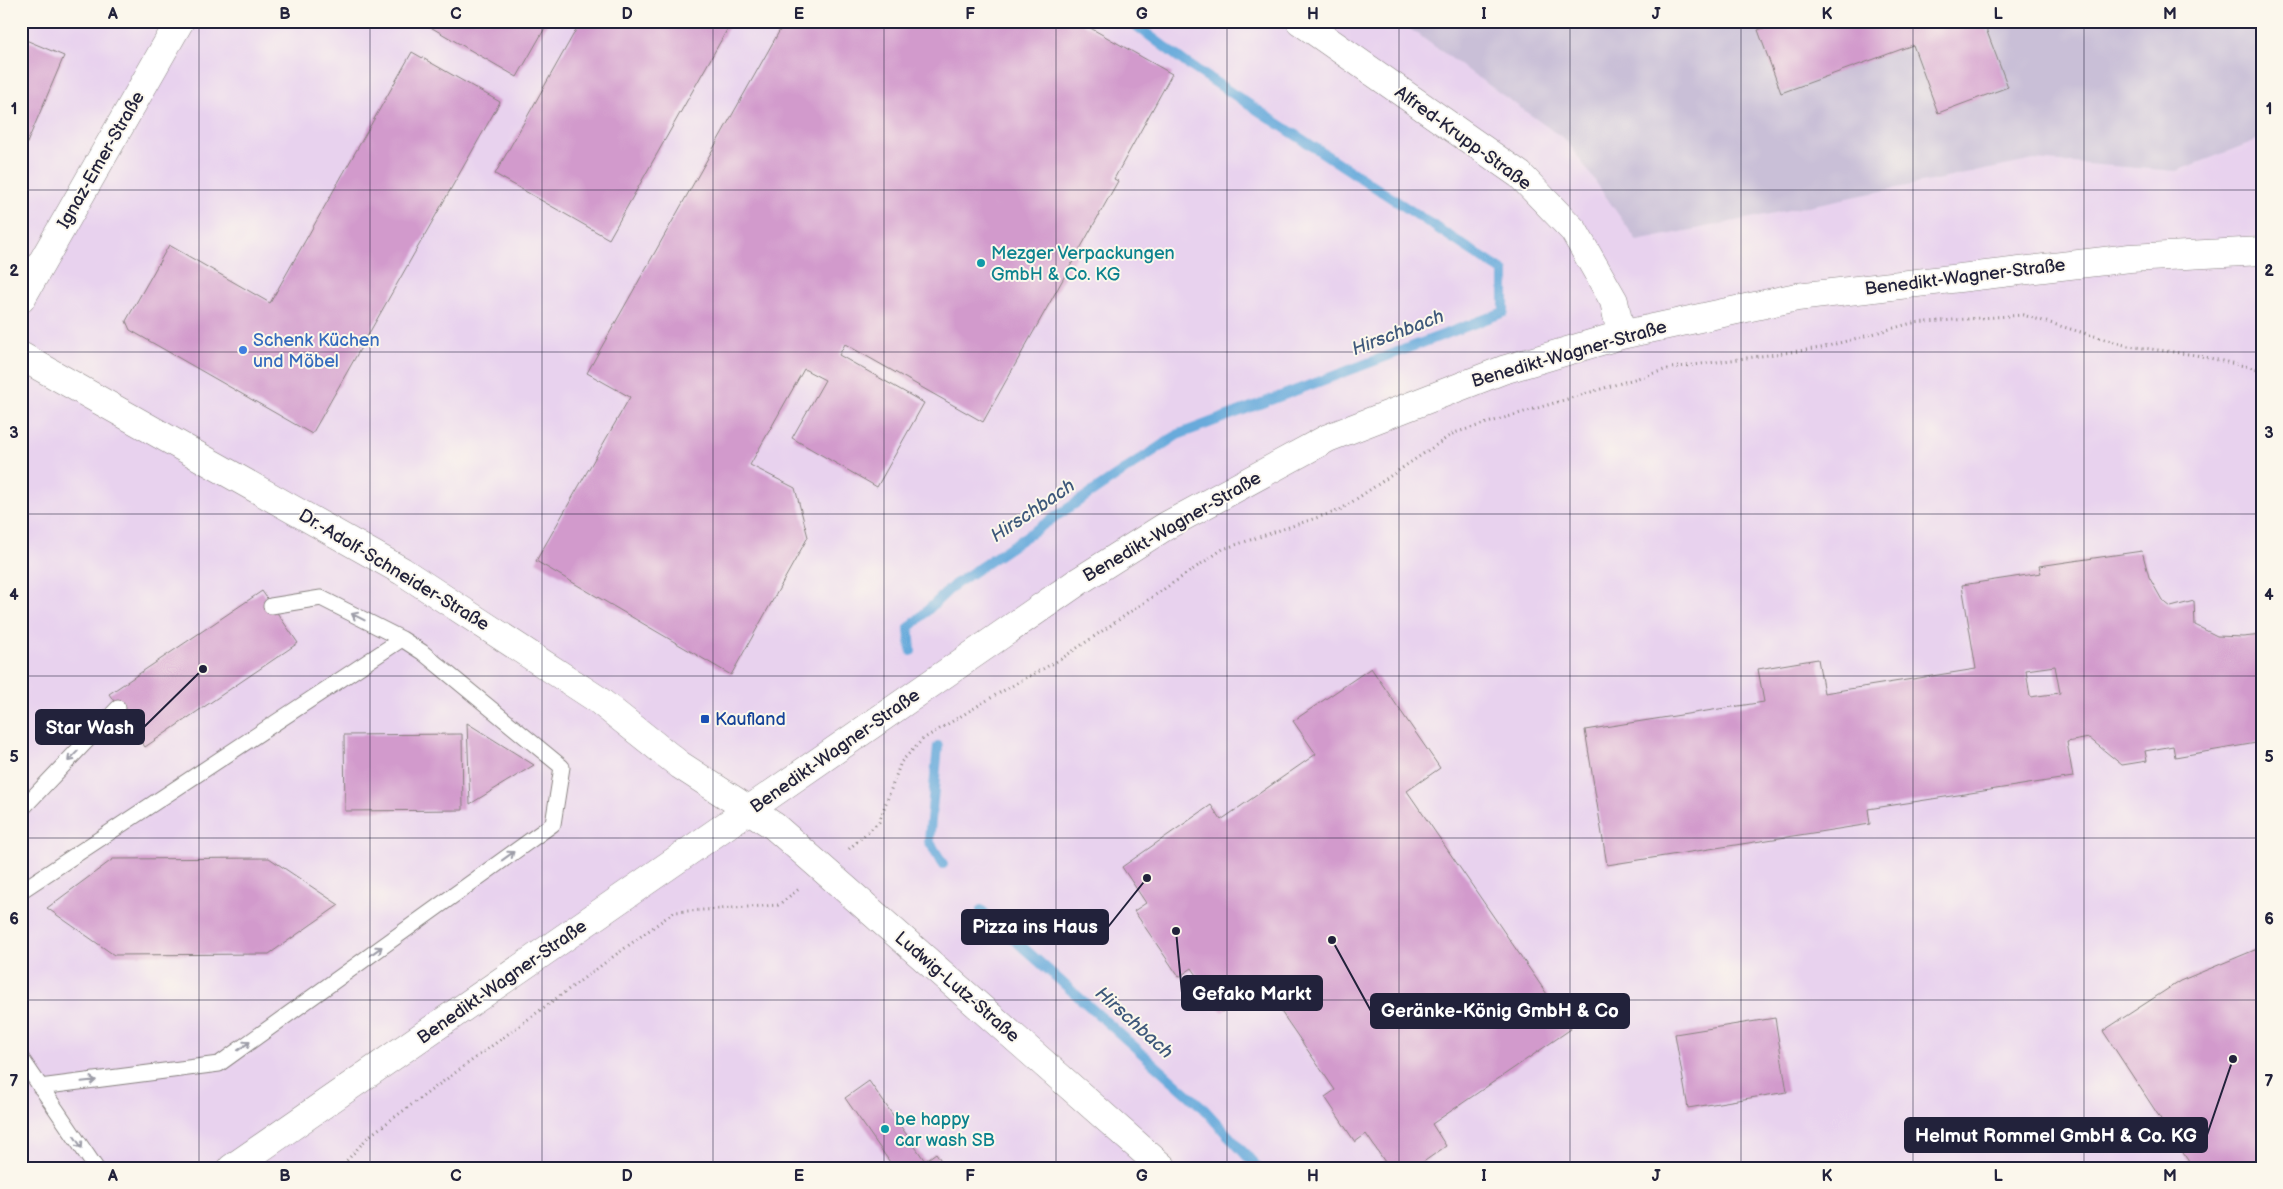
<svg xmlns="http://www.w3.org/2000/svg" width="2283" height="1189" viewBox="0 0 2283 1189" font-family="'Balsamiq Sans',sans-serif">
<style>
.built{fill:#e8d2ee}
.industrial{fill:#c9bfd7}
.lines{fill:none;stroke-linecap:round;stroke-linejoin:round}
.stream{stroke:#67aadb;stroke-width:10}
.building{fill:#d29acc;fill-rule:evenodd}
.lane-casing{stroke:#888280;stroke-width:17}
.street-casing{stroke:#888280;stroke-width:29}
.path{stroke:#888280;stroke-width:3;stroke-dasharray:1 4;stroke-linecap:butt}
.lane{stroke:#fff;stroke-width:15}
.street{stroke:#fff;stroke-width:28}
.oneway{stroke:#9c9ca7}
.grid{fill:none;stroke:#22223b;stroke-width:1;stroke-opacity:0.55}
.culture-dot{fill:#0f9aa8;stroke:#fbf7ec;stroke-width:2}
.shop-dot{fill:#3f7fe0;stroke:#fbf7ec;stroke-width:2}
.transit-dot{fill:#1a4fb4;stroke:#fbf7ec;stroke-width:2}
.labels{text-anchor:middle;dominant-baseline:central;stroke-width:4;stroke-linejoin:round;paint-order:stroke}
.street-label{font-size:18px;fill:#22223b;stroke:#fbf7ec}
.culture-label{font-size:18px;fill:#0d838f;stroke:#fbf7ec;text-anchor:start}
.shop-label{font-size:18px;fill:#366cbe;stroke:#fbf7ec;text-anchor:start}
.transit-label{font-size:18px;fill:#164399;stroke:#fbf7ec;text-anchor:start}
.water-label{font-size:19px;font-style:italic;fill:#3e587b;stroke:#fbf7ec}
.leader{fill:none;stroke:#22223b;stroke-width:2}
.callout-dot{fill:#22223b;stroke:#fbf7ec;stroke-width:2}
.callout{fill:#22223b;stroke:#22223b;stroke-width:2}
.callout-label{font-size:19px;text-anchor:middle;font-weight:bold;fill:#fff}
.neatline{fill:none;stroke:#22223b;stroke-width:2}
.grid-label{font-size:16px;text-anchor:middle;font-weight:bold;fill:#22223b}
</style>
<rect width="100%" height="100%" fill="#fbf7ec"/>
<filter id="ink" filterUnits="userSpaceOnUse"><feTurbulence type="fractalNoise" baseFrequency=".02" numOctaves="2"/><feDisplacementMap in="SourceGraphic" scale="10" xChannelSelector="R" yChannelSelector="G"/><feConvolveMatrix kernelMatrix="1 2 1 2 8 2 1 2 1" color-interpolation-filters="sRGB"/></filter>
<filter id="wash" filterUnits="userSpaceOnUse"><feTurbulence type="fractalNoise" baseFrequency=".0096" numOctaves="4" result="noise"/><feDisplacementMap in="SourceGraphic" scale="20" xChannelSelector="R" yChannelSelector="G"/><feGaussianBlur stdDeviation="1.12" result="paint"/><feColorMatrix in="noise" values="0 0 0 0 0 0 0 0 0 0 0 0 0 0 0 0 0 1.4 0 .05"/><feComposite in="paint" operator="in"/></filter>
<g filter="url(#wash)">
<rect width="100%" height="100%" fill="#efe3c5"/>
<path class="built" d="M21 21H2262V1168H21Z"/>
<path class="industrial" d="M1399 21H2262V138L2177 171 2034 160 1637 241 1567 141Z"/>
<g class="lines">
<path class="stream" d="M911 651 909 628 954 585 1177 435 1504 312V272L1186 63 1130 21
M938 746 929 841 943 864
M981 910 1201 1106 1258 1168"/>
</g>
<g id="blocks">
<path class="building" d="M420 21H549L517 77Z
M581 21H732L609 239 495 174Z
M785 21H1078L1172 74 1114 179 1118 181 983 422 845 344 839 355 924 403 877 487 792 438 825 380 804 369 750 465 795 488 808 537 731 675 536 561 630 397 587 373Z
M1782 21H1983L2008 87 1938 113 1913 45 1781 93 1758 30Z
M21 38 64 56 21 157Z
M412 52 500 102 312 434 130 330 126 321 169 245 270 303Z
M2142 551 2149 577 2162 600 2171 607 2194 601 2195 625 2217 636 2243 637 2262 635V742L2175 757 2173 746 2145 751 2147 761 2122 765 2089 738 2067 742 2073 777 1868 809 1870 824 1607 865 1585 730 1764 702 1758 669 1818 659 1824 693 1976 669 1962 585 2041 573 2039 566ZM2055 666 2060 693 2030 697 2026 670Z
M262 591 298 643 145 747 109 694Z
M1371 668 1440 768 1407 791 1571 1029 1432 1124 1446 1146 1415 1168H1389L1366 1134 1355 1142 1325 1097 1335 1090 1262 984 1222 1012 1192 968 1179 977 1134 911 1146 903 1122 867 1211 805 1221 820 1316 754 1293 721Z
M467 723 534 765 470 804Z
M462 734 463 810 345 811 344 735Z
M269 858 339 905 269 954 114 955 47 908 113 859Z
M2262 947V1168H2193L2103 1031 2180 981Z
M1775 1018 1787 1092 1688 1108 1675 1034Z
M869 1081 925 1161 936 1153 946 1168H894L845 1098Z"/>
</g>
</g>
<g filter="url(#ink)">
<use href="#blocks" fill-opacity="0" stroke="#888280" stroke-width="1"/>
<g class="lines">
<defs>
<path id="lane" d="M271 606 321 598 402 639
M21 810 118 708
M21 891 402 639 422 652 562 767 553 824 219 1064 40 1087
M21 1058 96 1168"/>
<path id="street" d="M1300 21 1520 175 1574 231 1614 301 1621 335
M21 299 180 21
M21 356 402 571 597 699 680 765 774 826 1163 1168
M232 1168 1079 581 1166 526 1328 438 1503 370 1621 335 1797 297 2130 258 2262 251"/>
</defs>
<use href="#lane" class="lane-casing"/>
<use href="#street" class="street-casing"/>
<path class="path" d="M849 849 879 822 901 762 923 739 999 693 1061 659 1223 549 1340 510 1454 433 1671 368 1821 348 1912 323 2023 315 2128 346 2196 355 2262 370
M340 1168 369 1136 674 912 778 905 799 889"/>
<use href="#lane" class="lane"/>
<use href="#street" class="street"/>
</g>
<defs><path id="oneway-shaft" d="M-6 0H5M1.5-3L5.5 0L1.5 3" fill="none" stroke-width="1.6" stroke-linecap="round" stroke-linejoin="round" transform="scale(1.25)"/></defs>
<g class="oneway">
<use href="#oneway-shaft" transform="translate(358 617) rotate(-153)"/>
<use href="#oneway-shaft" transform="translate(73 756) rotate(134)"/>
<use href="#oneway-shaft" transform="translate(508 856) rotate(-36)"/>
<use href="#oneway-shaft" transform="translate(376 951) rotate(-36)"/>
<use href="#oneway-shaft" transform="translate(244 1046) rotate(-36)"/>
<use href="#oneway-shaft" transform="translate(89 1081) rotate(-6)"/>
<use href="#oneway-shaft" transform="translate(78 1142) rotate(56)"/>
</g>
</g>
<path class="grid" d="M199 21V1168M370 21V1168M542 21V1168M713 21V1168M884 21V1168M1056 21V1168M1227 21V1168M1399 21V1168M1570 21V1168M1741 21V1168M1913 21V1168M2084 21V1168M21 190H2262M21 352H2262M21 514H2262M21 676H2262M21 838H2262M21 1000H2262"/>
<g class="culture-dot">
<circle cx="981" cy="263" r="5"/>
<circle cx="885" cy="1129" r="5"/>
</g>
<circle class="shop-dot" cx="243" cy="350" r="5"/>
<rect class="transit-dot" x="700" y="714" width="10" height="10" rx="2.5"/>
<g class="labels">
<g class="street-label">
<text transform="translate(1463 138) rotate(36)">Alfred-Krupp-Straße</text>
<text transform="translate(101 160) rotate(-60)">Ignaz-Emer-Straße</text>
<text transform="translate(1965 277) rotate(-7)">Benedikt-Wagner-Straße</text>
<text transform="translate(1569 354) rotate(-16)">Benedikt-Wagner-Straße</text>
<text transform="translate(1172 527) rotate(-30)">Benedikt-Wagner-Straße</text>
<text transform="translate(394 570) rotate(31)">Dr.-Adolf-Schneider-Straße</text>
<text transform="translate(835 751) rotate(-35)">Benedikt-Wagner-Straße</text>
<text transform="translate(502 982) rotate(-35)">Benedikt-Wagner-Straße</text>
<text transform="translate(957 987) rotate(41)">Ludwig-Lutz-Straße</text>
</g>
<g class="culture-label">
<text x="991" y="253">Mezger Verpackungen<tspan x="991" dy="21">GmbH &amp; Co. KG</tspan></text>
<text x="895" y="1119">be happy<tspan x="895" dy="21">car wash SB</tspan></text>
</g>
<g class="shop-label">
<text x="253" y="340">Schenk Küchen<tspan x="253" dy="21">und Möbel</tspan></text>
</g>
<g class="transit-label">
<text x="715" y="719">Kaufland</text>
</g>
<g class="water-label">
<text transform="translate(1398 333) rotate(-21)">Hirschbach</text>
<text transform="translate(1033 511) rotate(-34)">Hirschbach</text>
<text transform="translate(1134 1023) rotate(42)">Hirschbach</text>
</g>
</g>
<path class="leader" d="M203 669L144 727M1147 878L1108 927M1176 931L1182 993M1332 940L1371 1011M2233 1059L2207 1135"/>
<g class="callout-dot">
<circle cx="203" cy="669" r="5"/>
<circle cx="1147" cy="878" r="5"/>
<circle cx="1176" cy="931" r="5"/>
<circle cx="1332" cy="940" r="5"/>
<circle cx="2233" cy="1059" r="5"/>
</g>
<g class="callout">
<rect x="36" y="710" width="108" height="34" rx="5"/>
<rect x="962" y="910" width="146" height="34" rx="5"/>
<rect x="1182" y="976" width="140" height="34" rx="5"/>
<rect x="1371" y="994" width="258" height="34" rx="5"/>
<rect x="1905" y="1118" width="302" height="34" rx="5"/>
</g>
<g class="callout-label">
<text x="90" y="734">Star Wash</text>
<text x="1035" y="933">Pizza ins Haus</text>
<text x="1252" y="1000">Gefako Markt</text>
<text x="1500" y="1017">Geränke-König GmbH &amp; Co</text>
<text x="2056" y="1142">Helmut Rommel GmbH &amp; Co. KG</text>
</g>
<rect width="2283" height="1189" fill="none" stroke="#fbf7ec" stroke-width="55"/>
<rect x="28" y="28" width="2228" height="1134" class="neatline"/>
<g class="grid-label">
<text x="113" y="19">A</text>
<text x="285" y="19">B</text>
<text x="456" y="19">C</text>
<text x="627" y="19">D</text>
<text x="799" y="19">E</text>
<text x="970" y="19">F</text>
<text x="1142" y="19">G</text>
<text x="1313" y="19">H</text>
<text x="1484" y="19">I</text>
<text x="1656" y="19">J</text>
<text x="1827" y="19">K</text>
<text x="1998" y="19">L</text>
<text x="2170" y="19">M</text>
<text x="14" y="114">1</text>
<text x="2269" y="114">1</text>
<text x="14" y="276">2</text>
<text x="2269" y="276">2</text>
<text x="14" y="438">3</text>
<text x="2269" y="438">3</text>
<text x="14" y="600">4</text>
<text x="2269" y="600">4</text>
<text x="14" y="762">5</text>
<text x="2269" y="762">5</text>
<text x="14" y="924">6</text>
<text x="2269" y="924">6</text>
<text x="14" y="1086">7</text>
<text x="2269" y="1086">7</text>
<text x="113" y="1181">A</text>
<text x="285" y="1181">B</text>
<text x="456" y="1181">C</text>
<text x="627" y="1181">D</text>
<text x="799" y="1181">E</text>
<text x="970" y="1181">F</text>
<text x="1142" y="1181">G</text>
<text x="1313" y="1181">H</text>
<text x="1484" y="1181">I</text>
<text x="1656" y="1181">J</text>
<text x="1827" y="1181">K</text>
<text x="1998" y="1181">L</text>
<text x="2170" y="1181">M</text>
</g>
</svg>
